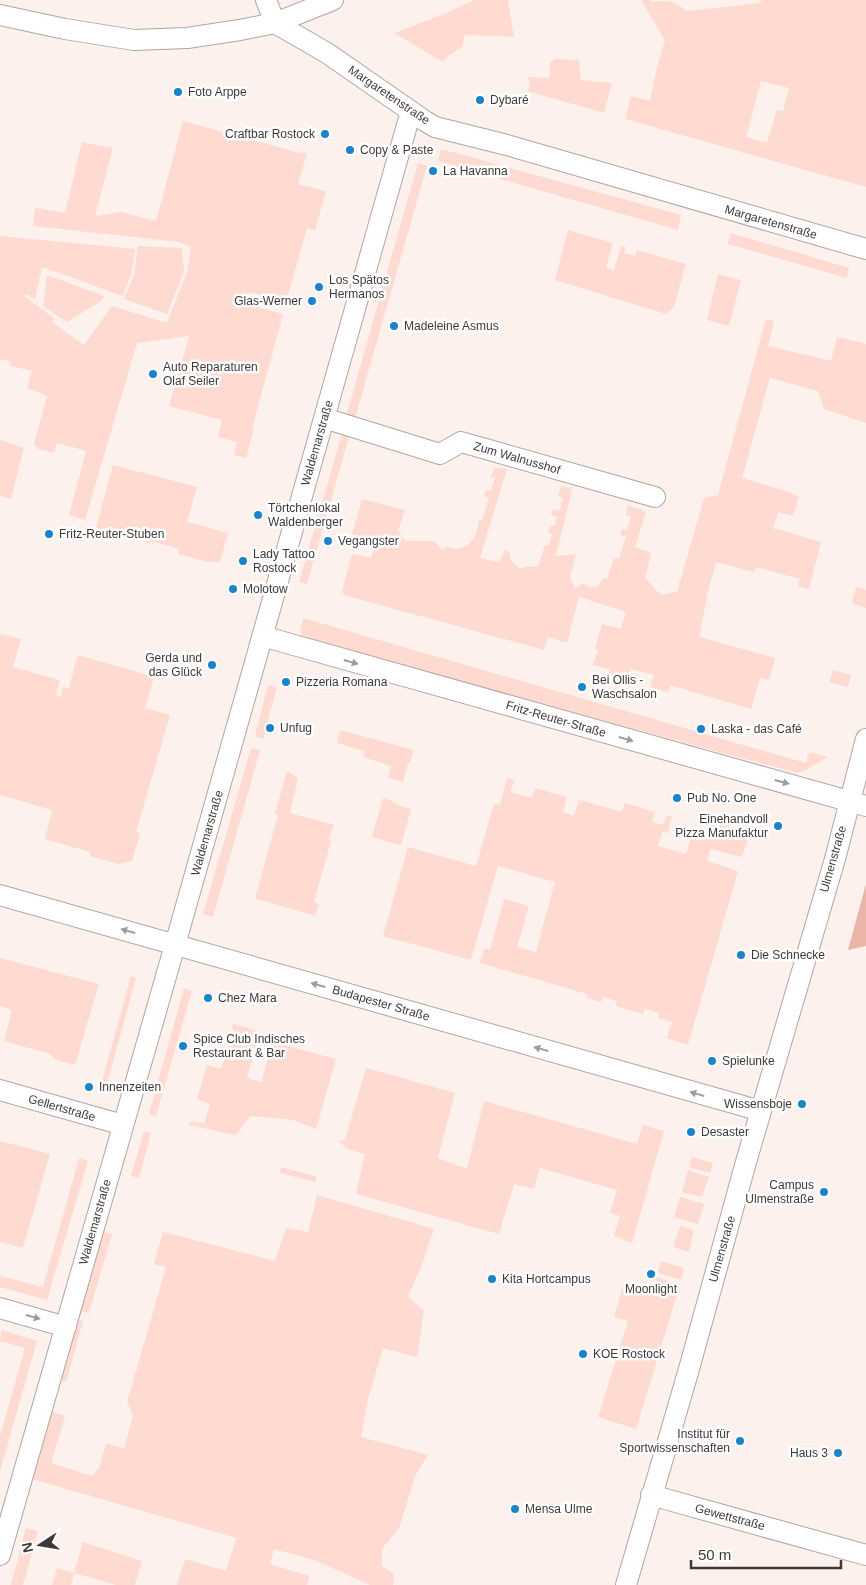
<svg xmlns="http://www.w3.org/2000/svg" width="866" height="1585" viewBox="0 0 866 1585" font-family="Arial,sans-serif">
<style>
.green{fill:#fedad0;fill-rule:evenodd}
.forest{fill:#eab5a6}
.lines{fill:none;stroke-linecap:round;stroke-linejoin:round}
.street-casing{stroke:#b0a5a2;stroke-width:22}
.street{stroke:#fff;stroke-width:20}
.oneway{fill:#9e9c9c}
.poi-dot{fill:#1884cd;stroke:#fff;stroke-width:2}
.labels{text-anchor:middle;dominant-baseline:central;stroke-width:5;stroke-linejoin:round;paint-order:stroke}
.poi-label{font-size:12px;fill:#3e3938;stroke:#fff;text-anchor:start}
.street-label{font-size:12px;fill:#3e3938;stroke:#fff}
</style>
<rect width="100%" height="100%" fill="#fcf1ed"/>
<path class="green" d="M474 0H508L514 37 465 35 462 47 448 56 443 62 394 33 442 15Z
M641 0H650L651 2C670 0 672 0 687 11L761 3 760 0H866V187L625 119 631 96 650 101 658 63 665 40ZM761 81 789 88 783 111 777 110 767 143 746 137Z
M555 59 579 60 581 80 612 83 604 113 527 91 530 86 528 77 549 78 550 63Z
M183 121 300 153H307L298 184 326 191 315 230 307 228 286 302 249 292 246 304 283 314 252 429H254L246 458 234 455 237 442 218 437 222 420 169 406 189 336 137 343 85 520 69 515 86 451 57 443 54 453 38 449 34 444 47 396 27 388 32 371 11 366 10 361 0 360V236L135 249 131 274 123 296 42 267 35 300 27 294 24 296 55 319 52 322 84 345 112 306 167 323 187 272 191 247 179 242 33 226 35 208 65 213 82 142 113 148 95 216 121 212 156 221Z
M441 149 681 215 678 230 438 161Z
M418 163 427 166 354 422 345 420Z
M568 230 613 243 606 268 614 270 621 246 626 247 624 253 635 256 637 250 686 264 674 307 666 314 555 280Z
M731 233 849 268 847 278 728 244Z
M138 246 182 248 184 271 167 314 124 299 134 275Z
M718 274 741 280 729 326 707 320Z
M47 275 104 296 101 301 67 322 43 306Z
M766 319 774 321 768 346 831 361 837 337 866 344V423L824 409 818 391 770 378 742 478 789 492 799 497 793 516 778 512 773 528 821 542 809 589 798 586 800 579 756 567 754 572 716 562 708 592 699 637 775 658 769 680 760 678 751 709 670 685 668 692 650 687 654 675 631 669 627 681 609 675 610 669 593 665 598 650 595 649 602 624 621 629 626 612 579 597 567 643 548 637 544 650 344 595 342 591 352 554 371 558 377 542 352 534 362 499 405 510 398 531 405 541H434L442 550 448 546C458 553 469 547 475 536 477 532 478 525 479 520H482L489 498 484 496 486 490 491 491 495 478 491 477 494 468 507 469 480 558 499 562 505 550 510 553V559L519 568C526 568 531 565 538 567L545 545 549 546 552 534 548 532 550 526H554L557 517 551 515 553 509 559 511 563 498 558 496 561 486 572 489 556 556 576 554 570 577 575 589 583 583C592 590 599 588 603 578L607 579 614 558 619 559 626 536 620 535 622 529 627 530 631 516 626 515 628 505 646 512 635 547 651 553 645 578 661 595 677 592 704 498 718 495Z
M342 434 349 437 307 584 299 582Z
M0 440 24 448 11 499 0 496Z
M113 465 197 487 187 522 228 533 220 562H208L178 554 179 549 151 541 150 543 96 528Z
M856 587 866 590V608L852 603Z
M303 618 806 763 809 752 828 757 804 771 797 773 306 640 300 631Z
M0 634 21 639 13 667 60 680 56 695 61 696 63 687 69 688 78 655 154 677 145 708 170 715 136 832 140 833 132 861 118 864 90 856V852L45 839 52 810 0 795Z
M833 670 851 675 848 687 829 682Z
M268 685 277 687 263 739 255 736Z
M340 730 414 750 410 763H408L403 782 388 778 391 766 363 757 364 751 337 743Z
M251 748 260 750 213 917 203 914Z
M287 771 298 778 290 813 334 825 328 839 331 841 314 902 319 904 315 916 255 898 278 815 275 813Z
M507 778 514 780 511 792 532 798 535 788 567 797 563 812 574 816 579 800 622 812 625 803 655 812 652 822 663 825 666 815 672 817 668 833 662 832 658 846 686 854 693 832 708 837 714 818 730 823 729 828 749 834 742 857 710 849 707 861 738 871 688 1045 667 1038 672 1022 658 1018 659 1013 645 1009 643 1014 616 1006 617 1001 603 997 601 1002 587 998V994L480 963 484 949 490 950 504 899 529 906 517 947 536 952 555 882 498 866 471 960 383 936 408 847 476 866 494 804 500 805Z
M383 798 397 803V805L411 809 401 845 372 837Z
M0 958 99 984 75 1065 56 1060 50 1054 4 1041 12 1010 0 1006Z
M131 976 136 978 106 1087 101 1085Z
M184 988 192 991 156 1116 149 1114Z
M233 1024 260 1032 247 1078 261 1082 273 1042 336 1059 316 1129 293 1120 250 1116 236 1135 189 1125 191 1121 204 1124 210 1104 197 1099 207 1065 221 1069 234 1031 232 1028Z
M366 1068 455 1093 438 1158 467 1169 484 1101 637 1144 643 1125 664 1131 632 1243 614 1236 620 1216 610 1213 617 1190 540 1168 534 1189 514 1184 499 1234 356 1194 365 1154 347 1149 338 1140H345Z
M144 1131 151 1133 139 1178 131 1176Z
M0 1141 50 1154 23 1248 0 1242Z
M692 1157 713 1163 710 1173 689 1167Z
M79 1158 88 1161 47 1300 0 1287V1276L43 1287Z
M281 1167 317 1177 315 1182 280 1173Z
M688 1170 709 1177 702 1197 682 1192Z
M317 1195 434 1229 420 1270 408 1296 424 1311 417 1357 383 1348 368 1399 361 1437 428 1455 416 1474 399 1528 382 1549V1566L394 1574 393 1585H370L314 1560 274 1549 270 1564 309 1576 307 1585H177L185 1559 226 1571 236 1539H240L32 1479 52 1412 65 1416 51 1463 92 1476 99 1468 106 1443 124 1449 133 1415 127 1402 166 1267 154 1264 163 1232 275 1261 286 1228 308 1232Z
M680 1197 704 1204 698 1224 674 1217Z
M680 1226 694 1230 689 1252 673 1247Z
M102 1231 112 1234 89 1313 80 1311Z
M661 1261 684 1268 681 1280 658 1273Z
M657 1277 680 1285 636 1429 598 1417 628 1321 614 1317 624 1282 653 1291Z
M77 1319 83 1321 66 1382 59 1380Z
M2 1330 37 1341 0 1471V1436L25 1348 0 1341Z
M26 1528 38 1531 23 1585H11Z
M83 1542 142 1561 135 1585H116L74 1573 71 1585H52L57 1568 74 1573Z"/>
<path class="forest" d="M866 884V946L848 950Z"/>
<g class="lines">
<defs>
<path id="street" d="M266 0 275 23 333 0
M0 15 65 29 134 40 187 38 240 30 275 23 327 53 425 121 435 127 507 145 866 249
M324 418 440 454 461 442 655 497
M262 636 866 806
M0 895 761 1111
M0 1090 123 1125
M0 1308 66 1327
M651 1495 866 1555
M0 1555 171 959 411 111
M626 1585 689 1369 746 1162 835 859 866 739"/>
</defs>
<use href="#street" class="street-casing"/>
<use href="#street" class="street"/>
</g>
<defs><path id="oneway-solid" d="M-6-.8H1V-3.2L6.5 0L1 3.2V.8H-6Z" transform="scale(1.25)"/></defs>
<g class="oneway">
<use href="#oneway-solid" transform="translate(351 662) rotate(16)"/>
<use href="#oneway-solid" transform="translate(626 739) rotate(16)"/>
<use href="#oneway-solid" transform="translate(782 782) rotate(15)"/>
<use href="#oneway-solid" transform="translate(128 931) rotate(-164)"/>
<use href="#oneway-solid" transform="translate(318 985) rotate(-164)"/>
<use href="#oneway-solid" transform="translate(541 1049) rotate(-164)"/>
<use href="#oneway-solid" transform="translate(697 1094) rotate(-164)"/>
<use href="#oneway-solid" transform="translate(33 1317) rotate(16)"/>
</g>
<g class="poi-dot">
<circle cx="178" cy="92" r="5"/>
<circle cx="480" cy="100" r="5"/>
<circle cx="325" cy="134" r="5"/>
<circle cx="350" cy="150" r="5"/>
<circle cx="433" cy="171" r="5"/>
<circle cx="319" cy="287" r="5"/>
<circle cx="312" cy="301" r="5"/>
<circle cx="394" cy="326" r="5"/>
<circle cx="153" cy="374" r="5"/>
<circle cx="258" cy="515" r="5"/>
<circle cx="49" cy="534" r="5"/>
<circle cx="328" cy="541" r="5"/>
<circle cx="243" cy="561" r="5"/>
<circle cx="233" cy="589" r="5"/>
<circle cx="212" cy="665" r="5"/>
<circle cx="286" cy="682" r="5"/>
<circle cx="582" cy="687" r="5"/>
<circle cx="270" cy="728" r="5"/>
<circle cx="701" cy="729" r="5"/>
<circle cx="677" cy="798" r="5"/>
<circle cx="778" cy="826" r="5"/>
<circle cx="741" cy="955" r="5"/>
<circle cx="208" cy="998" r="5"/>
<circle cx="183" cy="1046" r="5"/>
<circle cx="712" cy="1061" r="5"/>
<circle cx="89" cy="1087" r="5"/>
<circle cx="802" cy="1104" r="5"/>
<circle cx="691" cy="1132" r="5"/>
<circle cx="824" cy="1192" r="5"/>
<circle cx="651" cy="1274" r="5"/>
<circle cx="492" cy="1279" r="5"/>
<circle cx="583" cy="1354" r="5"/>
<circle cx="740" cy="1441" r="5"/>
<circle cx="838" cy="1453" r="5"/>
<circle cx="515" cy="1509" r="5"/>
</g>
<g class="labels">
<g class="poi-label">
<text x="188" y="92">Foto Arppe</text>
<text x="490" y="100">Dybaré</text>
<text x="315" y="134" text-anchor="end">Craftbar Rostock</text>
<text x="360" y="150">Copy &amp; Paste</text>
<text x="443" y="171">La Havanna</text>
<text x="329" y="280">Los Spätos<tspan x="329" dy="14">Hermanos</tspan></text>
<text x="302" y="301" text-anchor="end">Glas-Werner</text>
<text x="404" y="326">Madeleine Asmus</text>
<text x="163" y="367">Auto Reparaturen<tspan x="163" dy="14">Olaf Seiler</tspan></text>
<text x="268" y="508">Törtchenlokal<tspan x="268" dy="14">Waldenberger</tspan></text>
<text x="59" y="534">Fritz-Reuter-Stuben</text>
<text x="338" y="541">Vegangster</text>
<text x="253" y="554">Lady Tattoo<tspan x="253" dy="14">Rostock</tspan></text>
<text x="243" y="589">Molotow</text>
<text x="202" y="658" text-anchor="end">Gerda und<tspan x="202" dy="14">das Glück</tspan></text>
<text x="592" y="680">Bei Ollis -<tspan x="592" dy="14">Waschsalon</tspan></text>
<text x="296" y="682">Pizzeria Romana</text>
<text x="280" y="728">Unfug</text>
<text x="711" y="729">Laska - das Café</text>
<text x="687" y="798">Pub No. One</text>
<text x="768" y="819" text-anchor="end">Einehandvoll<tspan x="768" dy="14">Pizza Manufaktur</tspan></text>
<text x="751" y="955">Die Schnecke</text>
<text x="218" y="998">Chez Mara</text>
<text x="193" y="1039">Spice Club Indisches<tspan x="193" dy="14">Restaurant &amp; Bar</tspan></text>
<text x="722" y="1061">Spielunke</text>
<text x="99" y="1087">Innenzeiten</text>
<text x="792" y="1104" text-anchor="end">Wissensboje</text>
<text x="701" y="1132">Desaster</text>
<text x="814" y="1185" text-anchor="end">Campus<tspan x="814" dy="14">Ulmenstraße</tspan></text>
<text x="502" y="1279">Kita Hortcampus</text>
<text x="651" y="1289" text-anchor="middle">Moonlight</text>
<text x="593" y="1354">KOE Rostock</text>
<text x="730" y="1434" text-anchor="end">Institut für<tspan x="730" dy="14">Sportwissenschaften</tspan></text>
<text x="828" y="1453" text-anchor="end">Haus 3</text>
<text x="525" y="1509">Mensa Ulme</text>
</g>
<g class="street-label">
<text transform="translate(389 95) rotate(34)">Margaretenstraße</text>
<text transform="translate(771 222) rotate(16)">Margaretenstraße</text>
<text transform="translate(317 443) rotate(-74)">Waldemarstraße</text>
<text transform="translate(517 458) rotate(16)">Zum Walnusshof</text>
<text transform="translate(556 719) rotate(16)">Fritz-Reuter-Straße</text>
<text transform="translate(207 833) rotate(-74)">Waldemarstraße</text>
<text transform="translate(833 859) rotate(-74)">Ulmenstraße</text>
<text transform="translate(381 1003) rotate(16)">Budapester Straße</text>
<text transform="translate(62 1108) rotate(16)">Gellertstraße</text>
<text transform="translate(95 1222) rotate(-74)">Waldemarstraße</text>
<text transform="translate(722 1249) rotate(-74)">Ulmenstraße</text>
<text transform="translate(730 1517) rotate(15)">Gewettstraße</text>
</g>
</g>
<g transform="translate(40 1545) rotate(258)" stroke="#ffffff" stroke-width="4" paint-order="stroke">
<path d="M0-4L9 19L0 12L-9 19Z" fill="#3e3938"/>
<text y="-8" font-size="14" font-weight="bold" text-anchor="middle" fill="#3e3938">N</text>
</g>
<path d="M691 1560v8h150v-8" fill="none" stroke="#3e3938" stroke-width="2.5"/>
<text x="698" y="1560" font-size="15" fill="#3e3938" stroke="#ffffff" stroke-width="4" paint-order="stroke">50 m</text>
</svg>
